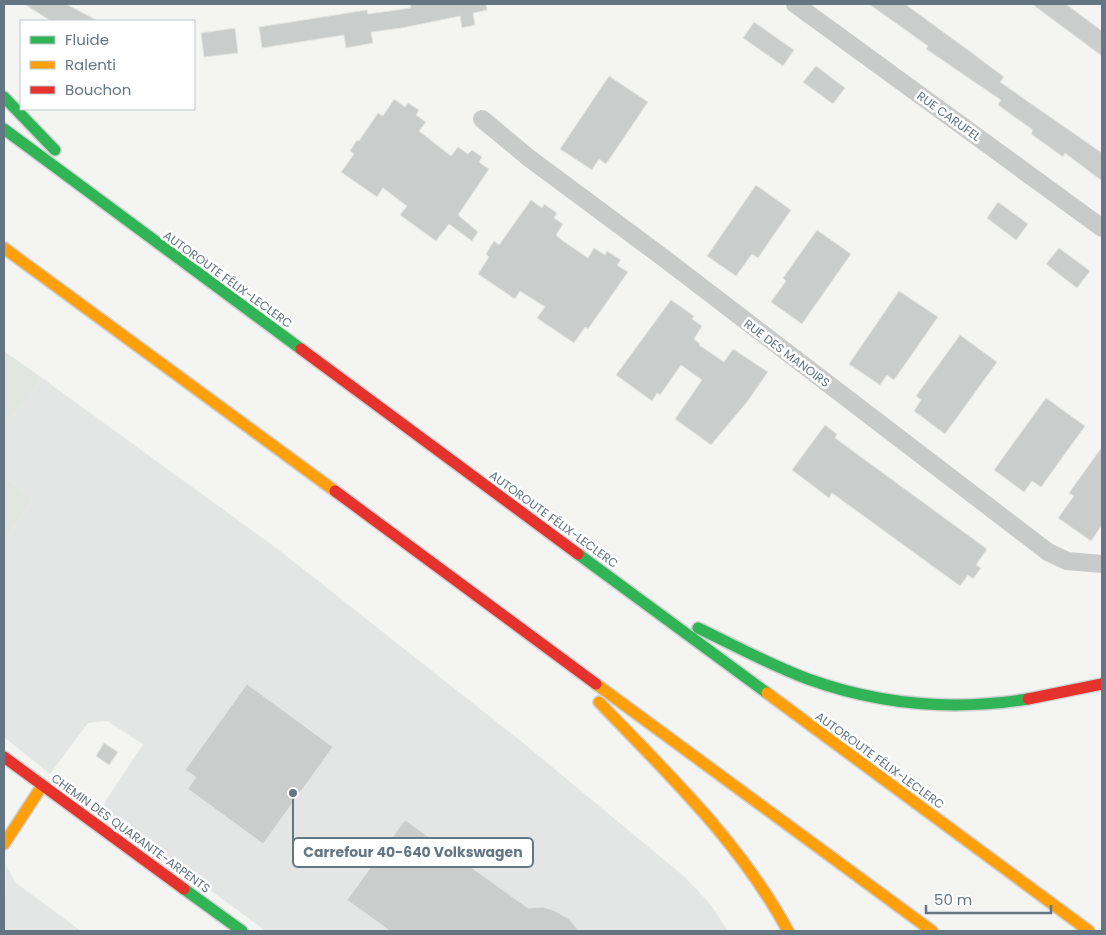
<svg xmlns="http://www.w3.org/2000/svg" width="1106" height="935" viewBox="0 0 1106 935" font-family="Poppins,sans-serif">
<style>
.built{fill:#e4e6e5}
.green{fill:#e2e6e0}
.building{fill:#cbcdcd;stroke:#e4e4e2}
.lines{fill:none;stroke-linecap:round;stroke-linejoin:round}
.fast-casing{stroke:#d0d1d2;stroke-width:14}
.slow-casing{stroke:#d0d1d2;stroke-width:14}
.jam-casing{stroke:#d0d1d2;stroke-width:14}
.street{stroke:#c9caca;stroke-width:18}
.fast{stroke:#30b455;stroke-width:11}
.slow{stroke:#ff9f0a;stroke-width:11}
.jam{stroke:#e5322d;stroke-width:11}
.labels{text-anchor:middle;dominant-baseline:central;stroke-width:5;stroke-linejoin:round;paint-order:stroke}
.street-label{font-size:12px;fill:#647583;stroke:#fff}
.leader{fill:none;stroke:#647583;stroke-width:2}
.callout-dot{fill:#647583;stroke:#fff;stroke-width:2}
.callout{fill:#fff;stroke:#647583;stroke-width:2}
.callout-label{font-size:14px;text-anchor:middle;font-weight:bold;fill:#647583}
</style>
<rect width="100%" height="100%" fill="#f4f4f2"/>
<path class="built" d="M42 378 279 550 522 742 686 878 711 905 728 931H266L105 813 103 808 106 800 143 744 107 721 88 723 50 774 4 737V542L32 499 4 476V427Z
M6 866 16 883 81 931H4Z"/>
<path class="green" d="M4 351 42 378 4 427Z
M4 476 32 499 4 542Z"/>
<path class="building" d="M24 4H66L98 21H51Z
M410 4H486L487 10 473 13 475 25 462 28 460 16 402 28 371 32 373 43 346 48 344 35 262 48 259 27 367 10 368 14 411 8Z
M869 4H905L972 53 1004 77 1000 82 1102 153V181L1065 153 1063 157 1031 134 1033 130 998 105 1001 100 926 49 928 46Z
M1032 4H1066L1102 31V56Z
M754 22 794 50 783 66 743 38Z
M235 28 238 53 204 57 201 33Z
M816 66 845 88 833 104 803 82Z
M609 76 648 102 606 164 599 159 592 170 560 149Z
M394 99 405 107 408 103 419 110 416 115 426 122 419 131 451 156 458 147 468 154 472 150 482 157 479 162 489 169 458 215 478 232 472 241 449 224 436 241 400 215 407 206 383 188 377 197 341 172 354 154 350 151 357 140 359 141 378 113 383 116Z
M756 185 791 210 758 258 752 254 736 276 707 256Z
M531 200 542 208 544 204 557 213 554 218 563 224 556 235 563 241 588 258 594 248 605 255 607 251 621 260 617 265 628 272 588 329 585 327 574 343 537 318 545 307 520 291 515 299 478 274 489 257 486 254 494 241 499 245Z
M998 202 1028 224 1016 240 987 218Z
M817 230 851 254 802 324 771 302 786 281 783 278Z
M1059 248 1090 271 1077 288 1046 264Z
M899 291 938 317 894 380 887 375 880 385 849 364Z
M671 300 694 316 692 319 702 326 694 339 700 344 699 345 724 362 733 349 768 372 747 402 711 445 675 419 702 380 681 365 660 395 657 393 652 401 616 375Z
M960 335 997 362 945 434 914 411 921 400 916 396Z
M1046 398 1085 426 1041 487 1032 481 1024 492 994 470Z
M825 425 837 434 835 438 987 549 976 565 981 568 973 579 968 575 960 586 832 493 829 498 792 470Z
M1102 447V525L1091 541 1058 518 1074 496 1069 493Z
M247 684 333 747 263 844 188 789 196 777 185 770Z
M104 743 118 752 109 765 96 756Z
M405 820 528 908 543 907 555 911 569 919 579 931H390L347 900Z"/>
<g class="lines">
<defs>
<path id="fast" d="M4 97 55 150
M4 129 301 349
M578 554 767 693
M698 628C734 645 770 665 808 679 880 705 953 711 1028 699
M184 889 242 931"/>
<path id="slow" d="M4 248 335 491
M596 684 932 931
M767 693 1089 931
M599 702C668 774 740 842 788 931
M4 844 42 786"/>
<path id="jam" d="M301 349 578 554
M335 491 596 684
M1028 699 1102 684
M4 757 184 889"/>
</defs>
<use href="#fast" class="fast-casing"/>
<use href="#slow" class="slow-casing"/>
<use href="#jam" class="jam-casing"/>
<path class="street" d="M795 4 1102 228
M482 119 529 158 665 259 1048 552 1067 561 1102 564"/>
<use href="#fast" class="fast"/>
<use href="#slow" class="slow"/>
<use href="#jam" class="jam"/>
</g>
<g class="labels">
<g class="street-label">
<text transform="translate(949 116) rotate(36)">RUE CARUFEL</text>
<text transform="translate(228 279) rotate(36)">AUTOROUTE FÉLIX-LECLERC</text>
<text transform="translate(787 353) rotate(37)">RUE DES MANOIRS</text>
<text transform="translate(554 519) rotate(36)">AUTOROUTE FÉLIX-LECLERC</text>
<text transform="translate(880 760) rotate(36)">AUTOROUTE FÉLIX-LECLERC</text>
<text transform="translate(131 833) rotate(36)">CHEMIN DES QUARANTE-ARPENTS</text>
</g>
</g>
<path class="leader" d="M293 793L293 852"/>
<circle class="callout-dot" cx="293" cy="793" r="5"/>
<rect class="callout" x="293" y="838" width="240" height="29" rx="5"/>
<g class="callout-label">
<text x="413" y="857">Carrefour 40-640 Volkswagen</text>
</g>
<rect width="1106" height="935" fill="none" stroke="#647583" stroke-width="10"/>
<rect x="20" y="20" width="175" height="90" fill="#ffffff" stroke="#c1c8cd"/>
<rect x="30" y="36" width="25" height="8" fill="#30b455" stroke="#c1c8cd"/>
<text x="65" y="45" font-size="15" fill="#647583">Fluide</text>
<rect x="30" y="61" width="25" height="8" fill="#ff9f0a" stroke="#c1c8cd"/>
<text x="65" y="70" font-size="15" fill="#647583">Ralenti</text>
<rect x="30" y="86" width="25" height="8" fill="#e5322d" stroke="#c1c8cd"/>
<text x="65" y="95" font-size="15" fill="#647583">Bouchon</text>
<path d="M926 905v8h125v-8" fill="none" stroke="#647583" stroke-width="2.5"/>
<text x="934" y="905" font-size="15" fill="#647583" stroke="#ffffff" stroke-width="4" paint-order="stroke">50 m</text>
</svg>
